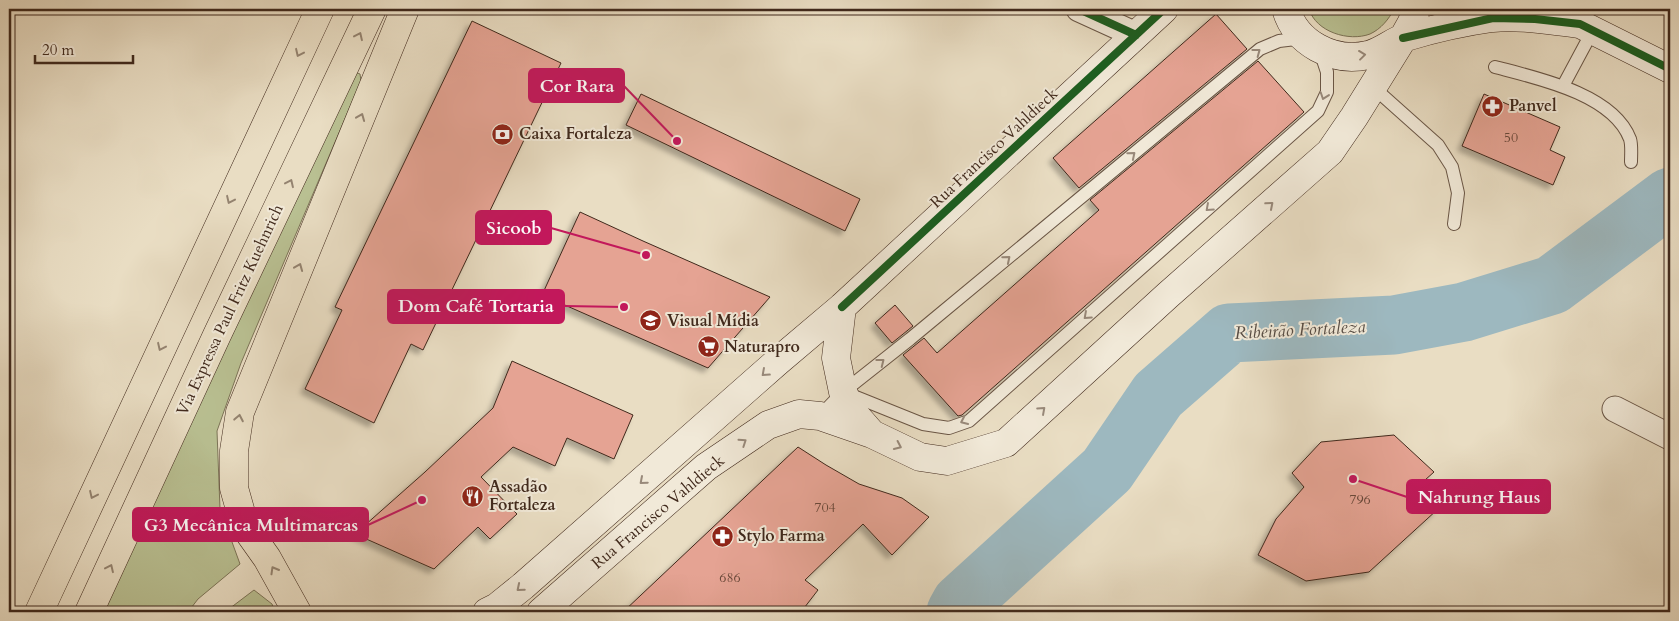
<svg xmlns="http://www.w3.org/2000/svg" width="1679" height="621" viewBox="0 0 1679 621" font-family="Cardo,serif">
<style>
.green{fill:#b9c092;stroke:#7c7457}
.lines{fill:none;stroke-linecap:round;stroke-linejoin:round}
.river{stroke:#9db8bf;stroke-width:59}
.building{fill:#e5a393;stroke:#40291c;filter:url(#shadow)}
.lane-casing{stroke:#6a5646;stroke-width:14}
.street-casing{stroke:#6a5646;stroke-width:27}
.secondary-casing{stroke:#40291c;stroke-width:29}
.primary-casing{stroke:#40291c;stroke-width:29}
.lane{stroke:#f1e9d8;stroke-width:12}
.street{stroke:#f1e9d8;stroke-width:25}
.secondary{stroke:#f1e9d8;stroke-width:28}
.primary{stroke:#e9ddc3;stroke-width:28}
.cycleway-casing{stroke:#f1e9d8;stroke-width:11}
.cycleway{stroke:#1b5e20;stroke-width:8}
.oneway{stroke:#948370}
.oneway2{stroke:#98897a}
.labels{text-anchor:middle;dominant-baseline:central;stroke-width:4;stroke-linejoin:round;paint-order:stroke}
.number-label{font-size:14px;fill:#69483a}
.poi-label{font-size:16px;font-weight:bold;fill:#40291c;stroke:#f1e9d8;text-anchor:start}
.street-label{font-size:16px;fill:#40291c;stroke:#f1e9d8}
.water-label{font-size:18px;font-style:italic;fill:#574d45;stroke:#f1e9d8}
.leader{fill:none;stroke:#c2185b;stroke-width:2}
.callout-dot{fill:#c2185b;stroke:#f1e9d8;stroke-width:2}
.callout{fill:#c2185b;stroke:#c2185b;stroke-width:2}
.callout-label{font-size:18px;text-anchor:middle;font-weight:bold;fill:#fff}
</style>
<defs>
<filter id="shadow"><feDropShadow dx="-4.5" dy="4.5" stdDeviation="2.5" flood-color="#0004"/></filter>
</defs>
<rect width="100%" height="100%" fill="#e9ddc3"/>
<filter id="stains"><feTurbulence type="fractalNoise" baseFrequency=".004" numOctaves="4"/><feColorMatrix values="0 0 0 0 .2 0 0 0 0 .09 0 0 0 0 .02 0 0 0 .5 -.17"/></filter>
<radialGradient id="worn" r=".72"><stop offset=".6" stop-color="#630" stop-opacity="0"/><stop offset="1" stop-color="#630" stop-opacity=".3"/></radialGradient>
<path class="green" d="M1309 9H1394C1389 19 1381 29 1370 34 1349 42 1316 32 1309 9Z
M355 72 360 74 361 81 241 363 217 431 220 509 240 564 198 599 188 612H102Z
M254 590 272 604 275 612H225Z"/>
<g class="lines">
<path class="river" d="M956 612 961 603 1107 470 1158 395 1229 333 1394 325 1464 312 1552 285 1670 197"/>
</g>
<path class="building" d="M1216 14 1247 49 1079 188 1053 158Z
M472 21 561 63 423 350 411 344 374 423 305 389 342 310 335 307Z
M1258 61 1304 112 962 415 958 416 903 355 924 338 937 353 1099 210 1090 200Z
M641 94 860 199 845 231 626 125Z
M1484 94 1560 127 1550 150 1565 157 1553 185 1462 146Z
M580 212 643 241 770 297 708 368 542 295Z
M895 305 913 326 892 343 875 323Z
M512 361 633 415 614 459 567 438 555 466 513 447 481 477 517 514 490 539 478 527 434 569 355 534 425 472 493 408Z
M1394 435 1434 472 1416 488 1438 509 1369 572 1306 581 1258 555 1276 519 1304 487 1292 473 1321 442Z
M798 447 826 465 859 484 902 498 929 517 892 555 863 524 805 580 818 590 801 612H623Z"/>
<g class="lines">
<defs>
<path id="lane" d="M1495 67C1537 78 1613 94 1630 139 1632 145 1631 155 1631 162
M1563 86 1593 30
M1373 87 1438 145 1452 167 1458 193 1454 224
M846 393 923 424 949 428 969 421 1318 111 1327 92V72L1320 51
M820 416 843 392 910 339 1260 49 1279 41 1304 38"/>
<path id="street" d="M1079 9 1136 35
M1615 409 1670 437"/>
<path id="secondary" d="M1286 9C1296 43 1333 63 1368 55 1383 51 1393 41 1406 37 1433 29 1463 22 1492 18 1521 15 1551 21 1580 24
M1564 16 1670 69
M842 307 836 358 843 392 851 410 872 434
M487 612 497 607 523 586 777 362 842 307 1164 9
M541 612 706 467 768 425 799 414 820 416 872 434 920 457 947 461 1006 443 1168 295 1330 152 1354 117 1403 38 1412 22 1416 9"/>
<path id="primary" d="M39 612 320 9
M89 612 217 335 372 9
M297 612 267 558 245 527 234 488V451L240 412 405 9"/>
</defs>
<use href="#lane" class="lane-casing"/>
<use href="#street" class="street-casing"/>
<use href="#secondary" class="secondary-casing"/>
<use href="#primary" class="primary-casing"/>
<use href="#lane" class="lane"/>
<use href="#street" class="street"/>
<use href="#secondary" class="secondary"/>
<use href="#primary" class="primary"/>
<defs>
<path id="cycleway" d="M1079 9 1136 35
M1403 38 1493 18 1535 19 1580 24 1670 69
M842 307 1164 9"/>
</defs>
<use href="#cycleway" class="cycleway-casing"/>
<use href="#cycleway" class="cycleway"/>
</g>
<defs><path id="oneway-chevron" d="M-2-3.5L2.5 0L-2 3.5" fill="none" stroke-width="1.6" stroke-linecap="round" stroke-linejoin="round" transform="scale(1.25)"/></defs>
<g class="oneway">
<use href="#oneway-chevron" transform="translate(359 36) rotate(-65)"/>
<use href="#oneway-chevron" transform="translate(299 53) rotate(115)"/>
<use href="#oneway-chevron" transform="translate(361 117) rotate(-68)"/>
<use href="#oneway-chevron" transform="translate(290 183) rotate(-65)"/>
<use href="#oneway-chevron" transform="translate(230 200) rotate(115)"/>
<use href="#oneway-chevron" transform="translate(299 267) rotate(-68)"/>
<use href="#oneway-chevron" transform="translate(161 347) rotate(115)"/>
<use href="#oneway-chevron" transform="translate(239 418) rotate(-79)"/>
<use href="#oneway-chevron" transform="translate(93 495) rotate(115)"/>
<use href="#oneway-chevron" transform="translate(110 568) rotate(-65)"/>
<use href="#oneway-chevron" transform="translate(274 570) rotate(-120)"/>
</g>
<g class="oneway2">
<use href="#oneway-chevron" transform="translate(1257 52) rotate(-37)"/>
<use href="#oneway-chevron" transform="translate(1362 55) rotate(-7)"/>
<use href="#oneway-chevron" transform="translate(1324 96) rotate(109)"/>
<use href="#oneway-chevron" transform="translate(1132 155) rotate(-40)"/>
<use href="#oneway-chevron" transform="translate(1270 205) rotate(-41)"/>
<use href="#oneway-chevron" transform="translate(1209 208) rotate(138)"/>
<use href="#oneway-chevron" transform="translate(1007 259) rotate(-40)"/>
<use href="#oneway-chevron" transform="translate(1087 316) rotate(138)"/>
<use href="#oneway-chevron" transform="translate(881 362) rotate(-38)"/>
<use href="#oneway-chevron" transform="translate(765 373) rotate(138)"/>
<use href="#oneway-chevron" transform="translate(1042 410) rotate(-42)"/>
<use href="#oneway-chevron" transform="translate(964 421) rotate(155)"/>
<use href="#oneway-chevron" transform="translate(743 442) rotate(-34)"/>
<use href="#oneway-chevron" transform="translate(898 446) rotate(25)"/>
<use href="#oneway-chevron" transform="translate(643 481) rotate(139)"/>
<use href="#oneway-chevron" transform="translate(520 588) rotate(140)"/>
</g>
<defs>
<symbol id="pharmacy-disc" viewBox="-11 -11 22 22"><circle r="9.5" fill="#8f2418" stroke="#f1e9d8"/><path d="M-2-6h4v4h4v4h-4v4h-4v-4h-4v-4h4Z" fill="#fff"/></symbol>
<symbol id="bank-disc" viewBox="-11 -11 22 22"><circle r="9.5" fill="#8f2418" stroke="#f1e9d8"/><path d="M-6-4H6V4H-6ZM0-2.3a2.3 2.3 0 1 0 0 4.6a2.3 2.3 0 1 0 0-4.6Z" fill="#fff"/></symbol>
<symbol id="university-disc" viewBox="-11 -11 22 22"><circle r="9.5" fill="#8f2418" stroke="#f1e9d8"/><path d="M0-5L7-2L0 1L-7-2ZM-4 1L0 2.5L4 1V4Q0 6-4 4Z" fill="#fff"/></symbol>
<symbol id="supermarket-disc" viewBox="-11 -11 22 22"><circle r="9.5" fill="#8f2418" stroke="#f1e9d8"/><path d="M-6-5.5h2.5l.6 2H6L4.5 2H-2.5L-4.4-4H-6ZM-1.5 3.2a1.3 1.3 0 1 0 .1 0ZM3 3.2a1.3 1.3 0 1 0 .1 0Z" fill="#fff"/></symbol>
<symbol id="restaurant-disc" viewBox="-11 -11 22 22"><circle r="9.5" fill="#8f2418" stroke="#f1e9d8"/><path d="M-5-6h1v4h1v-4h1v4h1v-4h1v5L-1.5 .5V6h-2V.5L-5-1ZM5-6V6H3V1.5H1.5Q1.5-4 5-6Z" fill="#fff"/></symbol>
</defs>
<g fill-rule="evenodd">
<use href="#pharmacy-disc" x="1480" y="94" width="25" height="25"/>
<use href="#bank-disc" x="490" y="122" width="25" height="25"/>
<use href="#university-disc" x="638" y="308" width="25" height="25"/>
<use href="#supermarket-disc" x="696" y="334" width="25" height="25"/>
<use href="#restaurant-disc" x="460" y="484" width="25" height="25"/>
<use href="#pharmacy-disc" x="710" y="524" width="25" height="25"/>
</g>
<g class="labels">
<g class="number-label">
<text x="1511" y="137">50</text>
<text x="1360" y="499">796</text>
<text x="825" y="507">704</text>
<text x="730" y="577">686</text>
</g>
<g class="poi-label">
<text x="1509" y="106">Panvel</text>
<text x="519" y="134">Caixa Fortaleza</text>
<text x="667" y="321">Visual Mídia</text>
<text x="724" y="347">Naturapro</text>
<text x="489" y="487">Assadão<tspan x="489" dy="18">Fortaleza</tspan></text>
<text x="738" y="536">Stylo Farma</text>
</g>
<g class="street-label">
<text transform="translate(994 148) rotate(-43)">Rua Francisco Vahldieck</text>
<text transform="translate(230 310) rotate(-65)">Via Expressa Paul Fritz Kuehnrich</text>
<text transform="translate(658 512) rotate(-40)">Rua Francisco Vahldieck</text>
</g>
<g class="water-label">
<text transform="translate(1300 330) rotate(-3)">Ribeirão Fortaleza</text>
</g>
</g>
<path class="leader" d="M677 141L624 86M646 255L551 228M624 307L564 306M1353 479L1407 497M422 500L368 525"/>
<g class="callout-dot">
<circle cx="677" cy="141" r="5"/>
<circle cx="646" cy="255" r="5"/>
<circle cx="624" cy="307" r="5"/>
<circle cx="1353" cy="479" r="5"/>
<circle cx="422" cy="500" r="5"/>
</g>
<g class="callout">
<rect x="529" y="69" width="95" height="33" rx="5"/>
<rect x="476" y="211" width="75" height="33" rx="5"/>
<rect x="388" y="290" width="176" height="33" rx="5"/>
<rect x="1407" y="480" width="143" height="33" rx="5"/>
<rect x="133" y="508" width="235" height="33" rx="5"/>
</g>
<g class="callout-label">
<text x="577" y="92">Cor Rara</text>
<text x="514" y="234">Sicoob</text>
<text x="476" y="312">Dom Café Tortaria</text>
<text x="1479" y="503">Nahrung Haus</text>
<text x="251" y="531">G3 Mecânica Multimarcas</text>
</g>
<rect width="1679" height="621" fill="none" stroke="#e9ddc3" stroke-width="30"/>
<rect x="10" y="10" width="1659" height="601" fill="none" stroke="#40291c" stroke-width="2.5"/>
<rect x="15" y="15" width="1649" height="591" fill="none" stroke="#40291c"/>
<path d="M35 55v8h98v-8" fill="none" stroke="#40291c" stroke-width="2.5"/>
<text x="42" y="55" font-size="15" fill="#40291c" stroke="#f1e9d8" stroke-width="4" paint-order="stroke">20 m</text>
<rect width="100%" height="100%" filter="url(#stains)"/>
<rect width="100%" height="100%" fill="url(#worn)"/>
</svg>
